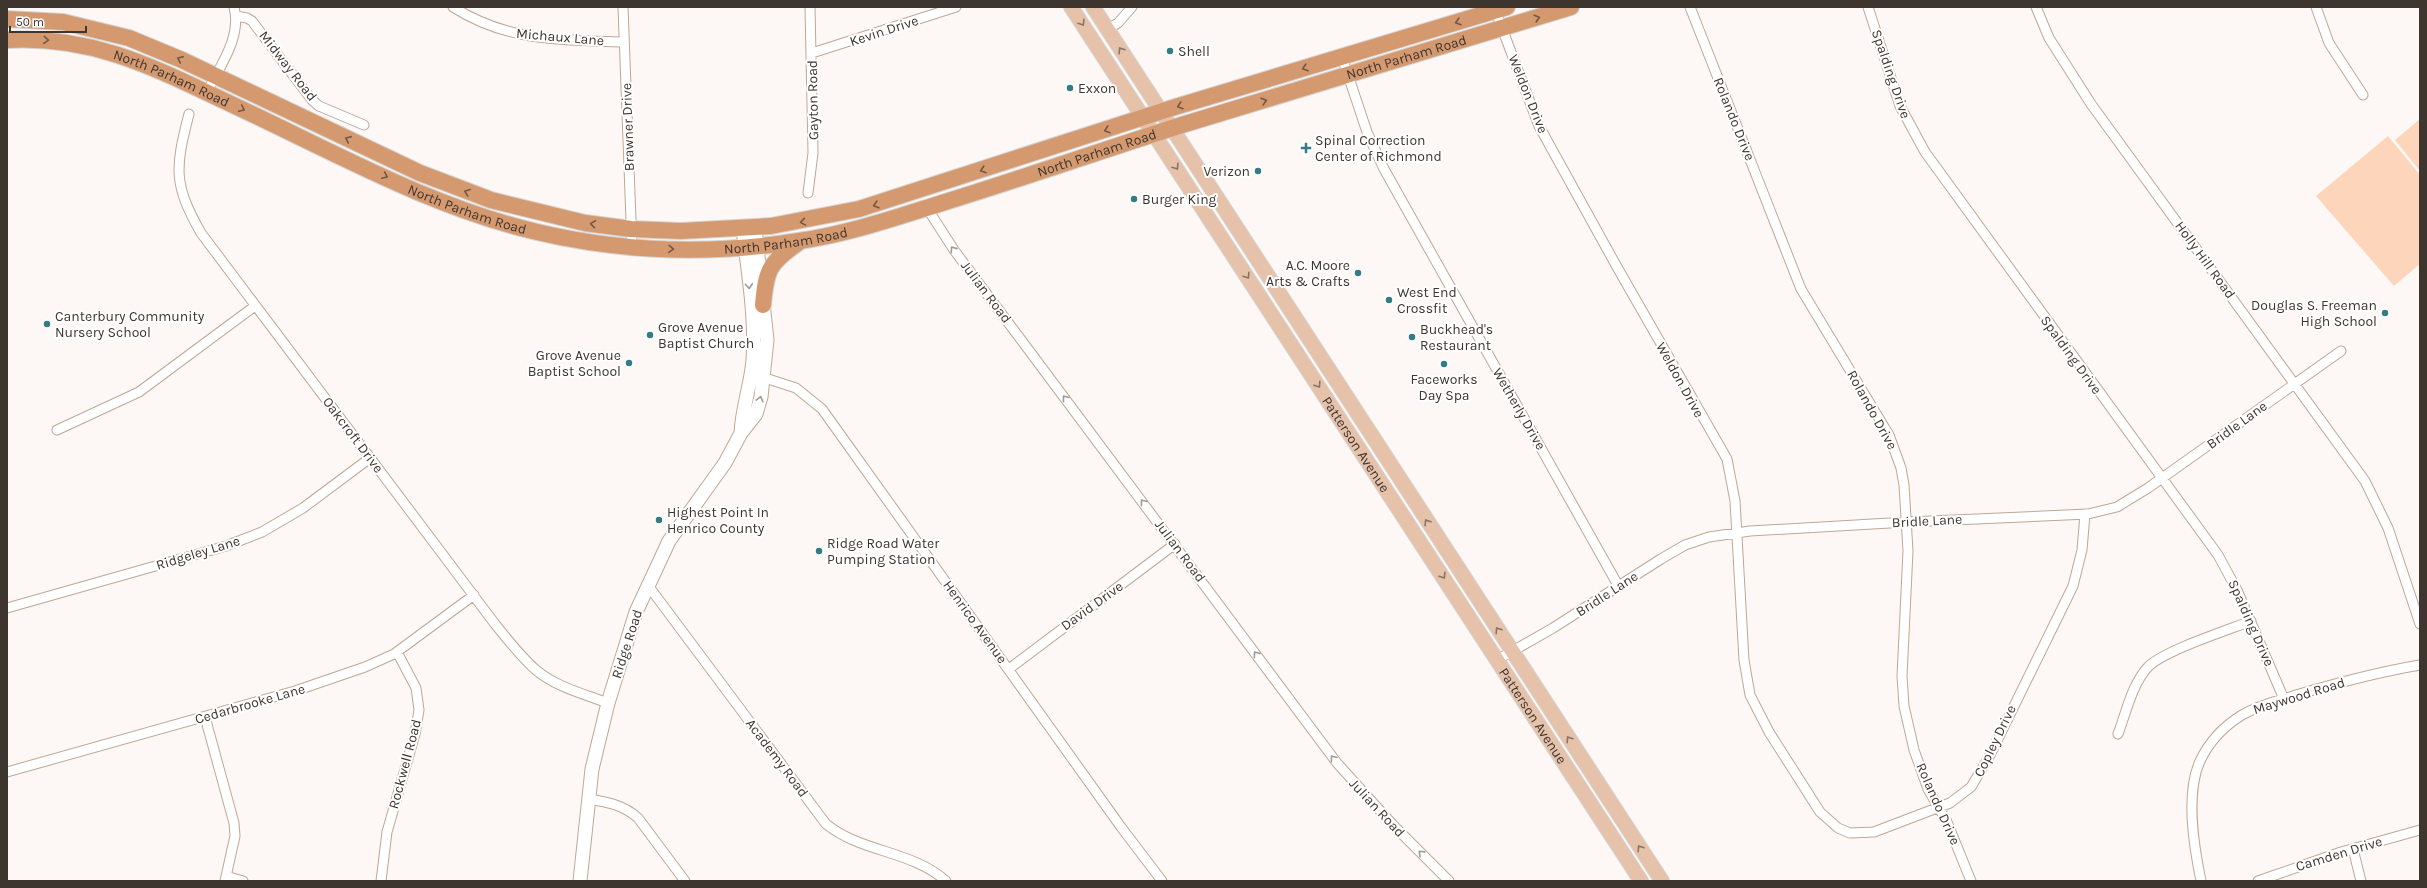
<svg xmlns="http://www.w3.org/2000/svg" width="2427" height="888" viewBox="0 0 2427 888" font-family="Karla,sans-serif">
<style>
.green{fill:#fcd5bb}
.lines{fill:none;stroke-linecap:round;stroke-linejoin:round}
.street-casing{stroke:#bfa796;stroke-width:11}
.secondary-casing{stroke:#bfa796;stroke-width:15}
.primary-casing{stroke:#d5d3d1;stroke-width:16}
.highway-casing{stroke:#d5d3d1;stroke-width:18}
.street{stroke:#fff;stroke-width:9}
.secondary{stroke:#fff;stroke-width:13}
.primary{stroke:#e5c2a9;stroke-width:14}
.highway{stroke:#d4996f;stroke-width:16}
.oneway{stroke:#735845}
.oneway2{stroke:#8a7466}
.oneway3{stroke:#9f9a97}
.poi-dot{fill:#347c84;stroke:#fff;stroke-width:1.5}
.labels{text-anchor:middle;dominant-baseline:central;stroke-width:4;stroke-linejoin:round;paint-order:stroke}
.street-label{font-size:14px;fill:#3f352f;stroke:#fff}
.poi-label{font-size:14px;fill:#3f352f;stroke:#fff;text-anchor:start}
</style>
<rect width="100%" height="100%" fill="#fdf8f5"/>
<path class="green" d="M2420 119V171L2395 140Z
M2388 136 2420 175V264L2394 286 2316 196Z"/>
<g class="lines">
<defs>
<path id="street" d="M453 7C508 42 562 40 624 42
M623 7 632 247
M1494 7 1539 126 1617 267 1727 459 1735 501 1744 660 1750 695 1769 732 1820 812 1838 828 1850 833 1874 832 1950 803 1971 787 1989 757 2073 586 2082 550 2085 514
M1690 7 1801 289 1889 435 1901 468 1904 485 1908 551 1902 676 1904 706 1914 750 1928 789 1947 822 1971 881
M1868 7 1900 106 1925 152 2218 555 2237 590 2284 699
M2036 7 2049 38 2091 104 2365 481 2388 528 2420 624
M2316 7 2329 43 2363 95
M236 16 247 18 252 21 312 100 319 106 364 125
M1108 29 1118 23 1132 7
M812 53 956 7
M1342 57 1367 132 1384 169 1619 587
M207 92C220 66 242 37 234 7
M189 114C175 168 173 184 201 233L495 624C508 640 521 657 536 670 556 687 584 694 608 703
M808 193 813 153 810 7
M927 208 954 250 1337 763 1394 826 1449 881
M759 376 796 388 822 409 1121 827 1162 881
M57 430 139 392 255 306
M647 584 826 824C862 853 911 850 946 881
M7 608 226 546 262 532 303 508 370 458
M1497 660 1553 628 1661 559 1685 545 1709 537 1750 531 1907 522 2088 514 2117 507 2148 488 2341 351
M1009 669 1175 544
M205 717 234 823 235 836 225 881
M2118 734C2126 713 2132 684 2148 667 2163 651 2228 630 2251 621
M7 772 295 691 365 667 394 654 474 595
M589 799C607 802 624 805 638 818L685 881
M2353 849 2361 881
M226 876 243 881
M381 881 387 832 415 734 419 710 416 688 397 652
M2201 881C2194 847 2185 794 2200 761 2209 742 2224 726 2242 715 2259 705 2278 701 2296 695 2337 683 2378 672 2420 665
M2258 881 2341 852 2420 830"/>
<path id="secondary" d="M741 433C742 408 751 385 753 360 756 317 748 272 743 229
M580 881 592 769 608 703 636 612 669 541 725 463 741 433 756 414 761 397 767 340 755 228"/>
<g id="primary">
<path id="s1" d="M1071 7 1641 881"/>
<path d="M1093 7 1662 881"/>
</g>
<g id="highway">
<path d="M7 19 63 22 129 38 182 60 420 173 491 200 585 223 631 229 681 231 771 226 859 209 1175 107 1507 7"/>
<path id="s2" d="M7 40C94 35 157 69 233 105 332 151 430 207 537 232 622 252 711 255 799 241 848 234 894 218 942 203 1023 178 1103 150 1185 124 1313 84 1442 47 1571 7"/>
<path d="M763 305C766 270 769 263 798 243"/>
</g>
</defs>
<use href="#street" class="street-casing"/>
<use href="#secondary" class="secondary-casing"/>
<use href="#primary" class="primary-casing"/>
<use href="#highway" class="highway-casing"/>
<use href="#street" class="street"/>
<use href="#secondary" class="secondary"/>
<use href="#primary" class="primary"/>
<use href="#highway" class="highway"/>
</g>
<defs><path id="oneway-chevron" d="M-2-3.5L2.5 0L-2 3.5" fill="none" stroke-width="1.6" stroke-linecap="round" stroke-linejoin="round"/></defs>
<g class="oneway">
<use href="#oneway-chevron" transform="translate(1537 18) rotate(-17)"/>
<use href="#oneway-chevron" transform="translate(1458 22) rotate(163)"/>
<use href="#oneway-chevron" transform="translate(46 40) rotate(3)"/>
<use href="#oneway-chevron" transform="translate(180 59) rotate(-155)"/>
<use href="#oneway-chevron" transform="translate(1305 68) rotate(163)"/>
<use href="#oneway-chevron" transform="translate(1264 101) rotate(-17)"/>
<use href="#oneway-chevron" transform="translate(1180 106) rotate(163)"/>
<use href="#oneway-chevron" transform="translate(242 109) rotate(25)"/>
<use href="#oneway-chevron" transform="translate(1107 130) rotate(161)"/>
<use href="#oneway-chevron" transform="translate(348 139) rotate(-155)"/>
<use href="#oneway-chevron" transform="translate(983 170) rotate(162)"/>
<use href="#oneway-chevron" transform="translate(385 176) rotate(25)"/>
<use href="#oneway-chevron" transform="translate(467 192) rotate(-160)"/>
<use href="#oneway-chevron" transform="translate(876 205) rotate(164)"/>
<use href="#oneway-chevron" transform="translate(803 222) rotate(171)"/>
<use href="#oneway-chevron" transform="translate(593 224) rotate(-172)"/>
<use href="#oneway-chevron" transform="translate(671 249) rotate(2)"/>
</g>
<g class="oneway2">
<use href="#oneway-chevron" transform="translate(1082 23) rotate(57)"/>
<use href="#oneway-chevron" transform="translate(1121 50) rotate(-123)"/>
<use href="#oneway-chevron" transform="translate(1176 167) rotate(57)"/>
<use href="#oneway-chevron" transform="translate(1247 276) rotate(56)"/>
<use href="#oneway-chevron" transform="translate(1318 385) rotate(57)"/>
<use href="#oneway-chevron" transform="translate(1427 522) rotate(-123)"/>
<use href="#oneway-chevron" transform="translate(1443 576) rotate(57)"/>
<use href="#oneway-chevron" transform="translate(1498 630) rotate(-123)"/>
<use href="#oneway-chevron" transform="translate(1569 739) rotate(-123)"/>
<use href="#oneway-chevron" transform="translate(1640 848) rotate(-123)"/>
</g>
<g class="oneway3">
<use href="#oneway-chevron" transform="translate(953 249) rotate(-125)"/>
<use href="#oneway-chevron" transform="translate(749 286) rotate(85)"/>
<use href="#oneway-chevron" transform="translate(1065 398) rotate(-127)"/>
<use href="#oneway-chevron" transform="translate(760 399) rotate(-76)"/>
<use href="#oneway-chevron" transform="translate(1143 502) rotate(-127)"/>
<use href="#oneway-chevron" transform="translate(1256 654) rotate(-127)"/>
<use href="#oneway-chevron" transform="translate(1333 758) rotate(-127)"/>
<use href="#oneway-chevron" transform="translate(1421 853) rotate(-136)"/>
</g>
<g class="poi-dot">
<circle cx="1170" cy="51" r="4"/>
<circle cx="1070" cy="88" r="4"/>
<path d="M1304 142h4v4h4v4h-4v4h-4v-4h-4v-4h4z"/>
<circle cx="1258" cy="171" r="4"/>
<circle cx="1134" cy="199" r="4"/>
<circle cx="1358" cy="273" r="4"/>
<circle cx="1389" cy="300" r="4"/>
<circle cx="2385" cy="313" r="4"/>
<circle cx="47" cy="324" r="4"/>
<circle cx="650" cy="335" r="4"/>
<circle cx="1412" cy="337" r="4"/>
<circle cx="629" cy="363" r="4"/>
<circle cx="1444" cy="364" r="4"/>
<circle cx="659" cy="520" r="4"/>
<circle cx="819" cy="551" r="4"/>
</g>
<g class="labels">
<g class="street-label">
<text transform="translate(884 31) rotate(-18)">Kevin Drive</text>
<text transform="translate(560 37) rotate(5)">Michaux Lane</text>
<text stroke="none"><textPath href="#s2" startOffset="1467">North Parham Road</textPath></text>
<text transform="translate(288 66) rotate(52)">Midway Road</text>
<text transform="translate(1891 74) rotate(71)">Spalding Drive</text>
<text stroke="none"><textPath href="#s2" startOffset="171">North Parham Road</textPath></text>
<text transform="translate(1528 94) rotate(68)">Weldon Drive</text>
<text transform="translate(813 100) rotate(-91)">Gayton Road</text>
<text transform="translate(1734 119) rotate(68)">Rolando Drive</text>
<text transform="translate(628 127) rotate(-92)">Brawner Drive</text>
<text stroke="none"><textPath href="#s2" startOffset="1143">North Parham Road</textPath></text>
<text stroke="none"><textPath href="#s2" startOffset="495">North Parham Road</textPath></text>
<text stroke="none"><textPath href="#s2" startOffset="819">North Parham Road</textPath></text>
<text transform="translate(2205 260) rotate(54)">Holly Hill Road</text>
<text transform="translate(986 292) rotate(53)">Julian Road</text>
<text transform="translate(2071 355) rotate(54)">Spalding Drive</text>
<text transform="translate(1680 380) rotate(61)">Weldon Drive</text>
<text transform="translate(1519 409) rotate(60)">Wetherly Drive</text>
<text transform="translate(1872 410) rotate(61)">Rolando Drive</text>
<text transform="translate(2237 425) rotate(-36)">Bridle Lane</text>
<text transform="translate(353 435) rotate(53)">Oakcroft Drive</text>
<text stroke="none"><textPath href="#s1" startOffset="522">Patterson Avenue</textPath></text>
<text transform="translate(1927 521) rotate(-3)">Bridle Lane</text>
<text transform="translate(1180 551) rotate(53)">Julian Road</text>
<text transform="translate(198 553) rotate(-17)">Ridgeley Lane</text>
<text transform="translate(1607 594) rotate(-33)">Bridle Lane</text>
<text transform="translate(1092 606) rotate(-36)">David Drive</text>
<text transform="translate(975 622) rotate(54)">Henrico Avenue</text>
<text transform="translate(2251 623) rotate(66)">Spalding Drive</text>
<text transform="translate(627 644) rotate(-72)">Ridge Road</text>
<text transform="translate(2299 696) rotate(-17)">Maywood Road</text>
<text transform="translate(250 704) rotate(-16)">Cedarbrooke Lane</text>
<text stroke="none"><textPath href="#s1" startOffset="846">Patterson Avenue</textPath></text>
<text transform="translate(1995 741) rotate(-64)">Copley Drive</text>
<text transform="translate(777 758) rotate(53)">Academy Road</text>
<text transform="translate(405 764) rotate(-75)">Rockwell Road</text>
<text transform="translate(1938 804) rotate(66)">Rolando Drive</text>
<text transform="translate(1377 808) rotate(47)">Julian Road</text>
<text transform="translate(2339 854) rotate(-17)">Camden Drive</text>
</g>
<g class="poi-label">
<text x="1178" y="51">Shell</text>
<text x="1078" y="88">Exxon</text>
<text x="1315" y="140">Spinal Correction<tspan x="1315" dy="16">Center of Richmond</tspan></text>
<text x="1250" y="171" text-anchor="end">Verizon</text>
<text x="1142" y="199">Burger King</text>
<text x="1350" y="265" text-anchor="end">A.C. Moore<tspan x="1350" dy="16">Arts &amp; Crafts</tspan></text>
<text x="1397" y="292">West End<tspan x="1397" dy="16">Crossfit</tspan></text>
<text x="2377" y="305" text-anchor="end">Douglas S. Freeman<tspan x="2377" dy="16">High School</tspan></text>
<text x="55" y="316">Canterbury Community<tspan x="55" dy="16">Nursery School</tspan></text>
<text x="658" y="327">Grove Avenue<tspan x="658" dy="16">Baptist Church</tspan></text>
<text x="1420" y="329">Buckhead's<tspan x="1420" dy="16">Restaurant</tspan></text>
<text x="621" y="355" text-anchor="end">Grove Avenue<tspan x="621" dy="16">Baptist School</tspan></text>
<text x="1444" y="379" text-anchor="middle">Faceworks<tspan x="1444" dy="16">Day Spa</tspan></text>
<text x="667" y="512">Highest Point In<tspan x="667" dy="16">Henrico County</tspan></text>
<text x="827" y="543">Ridge Road Water<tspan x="827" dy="16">Pumping Station</tspan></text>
</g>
</g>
<rect width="2427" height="888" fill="none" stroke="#3f352f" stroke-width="16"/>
<path d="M10 26v6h76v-6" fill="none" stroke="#3f352f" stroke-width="2"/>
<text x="16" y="26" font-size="12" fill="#3f352f" stroke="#ffffff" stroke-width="3" paint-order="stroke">50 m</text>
</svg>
